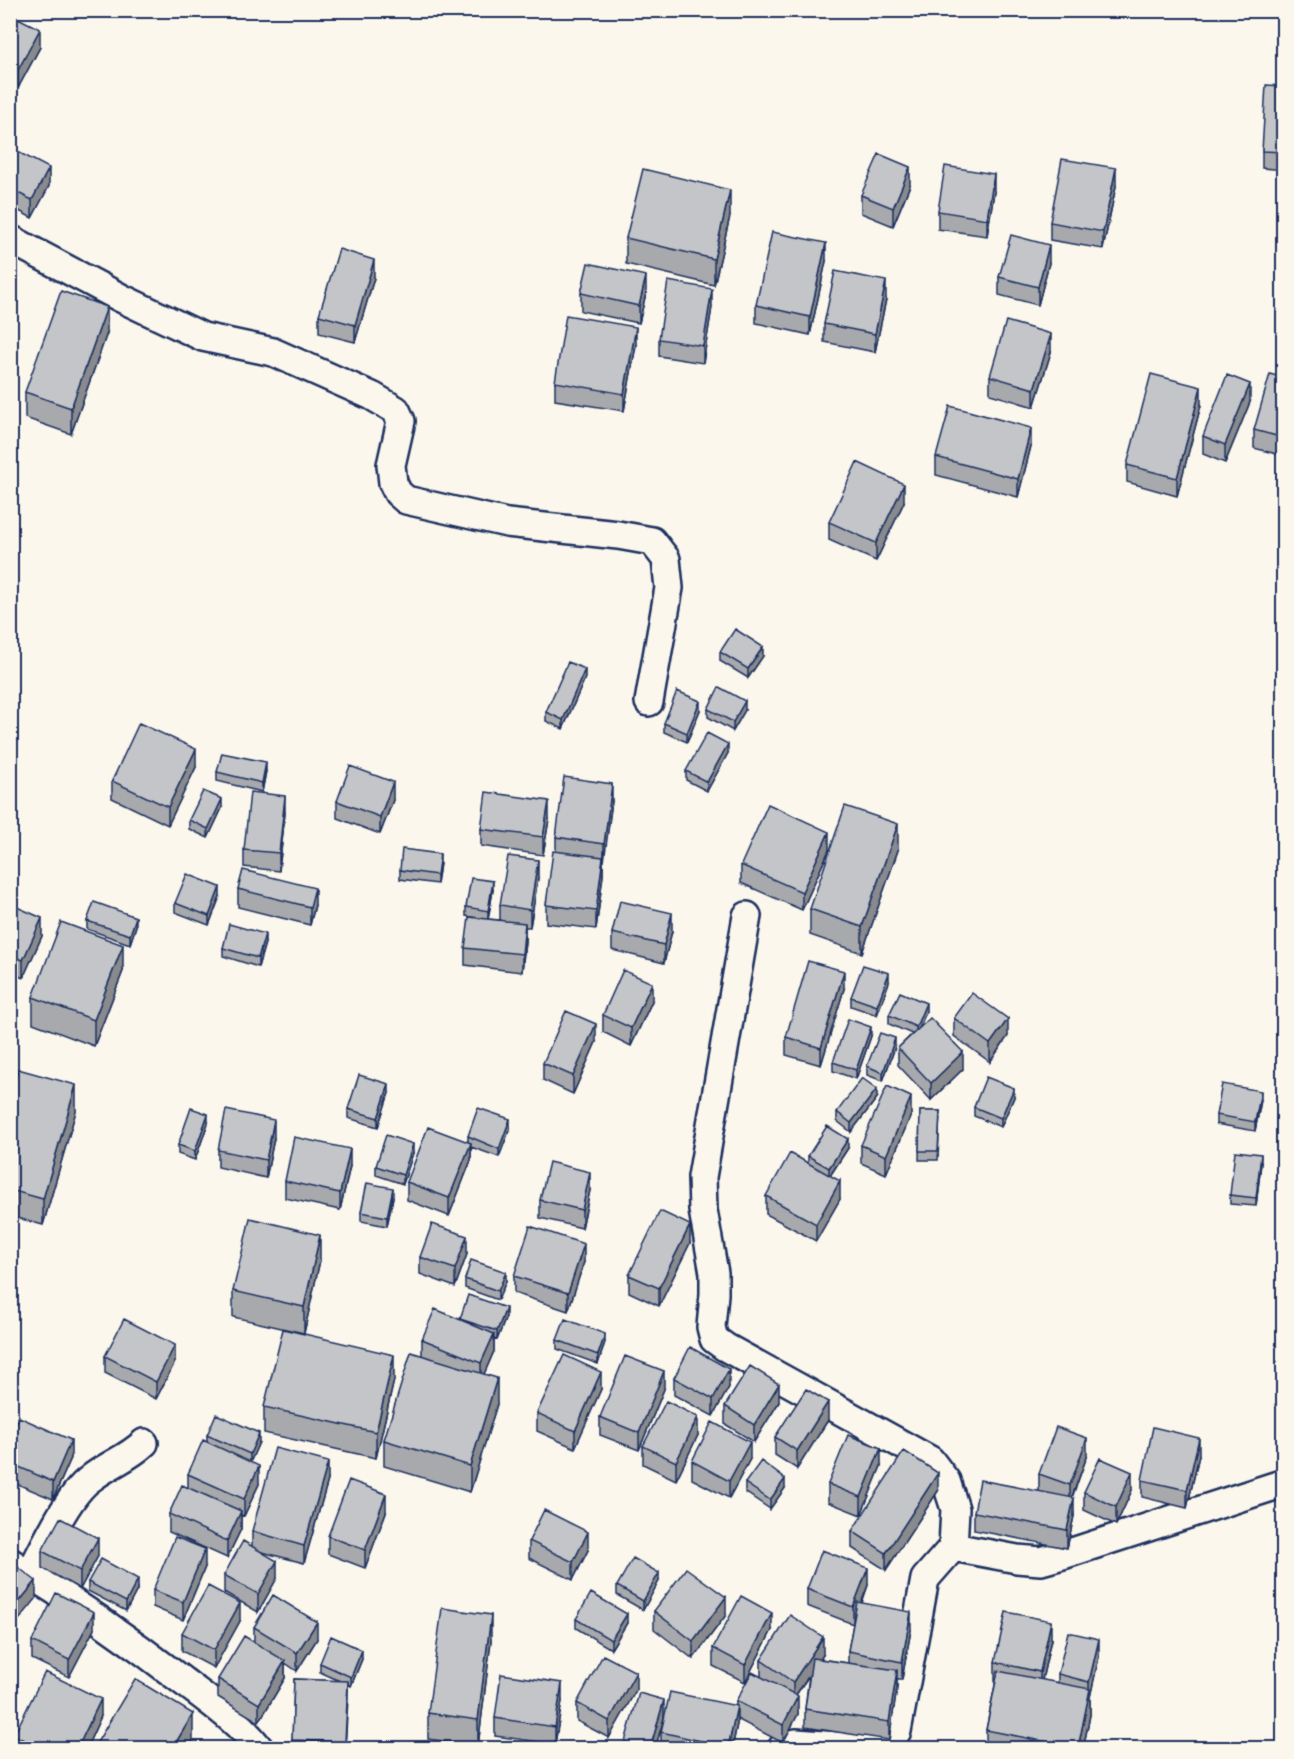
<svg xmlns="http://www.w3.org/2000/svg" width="1294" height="1759" viewBox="0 0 1294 1759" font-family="'Indie Flower',sans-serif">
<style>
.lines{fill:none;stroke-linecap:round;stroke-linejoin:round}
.minor-casing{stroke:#1b2f5e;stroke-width:32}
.minor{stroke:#fbf7ec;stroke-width:27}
.wall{fill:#a8a9ad;stroke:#1b2f5e;stroke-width:1.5}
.shaded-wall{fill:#888a8d;stroke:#1b2f5e;stroke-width:1.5}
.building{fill:#c3c5c9;stroke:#1b2f5e;stroke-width:1.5}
</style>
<rect width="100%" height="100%" fill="#fbf7ec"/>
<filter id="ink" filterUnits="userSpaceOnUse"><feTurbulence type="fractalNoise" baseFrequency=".0167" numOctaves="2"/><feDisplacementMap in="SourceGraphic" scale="12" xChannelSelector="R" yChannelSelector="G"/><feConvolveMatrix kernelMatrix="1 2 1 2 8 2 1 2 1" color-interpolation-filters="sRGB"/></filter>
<g filter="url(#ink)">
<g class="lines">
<defs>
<path id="minor" d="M10 239 121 298 203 337 273 352 372 396 396 410 401 421 391 465 393 483 398 493 406 500 507 523 618 535 652 541 666 559 669 588 649 702
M747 916 702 1177 703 1210 714 1273V1294L711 1327 714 1339 725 1347 930 1460 946 1481 955 1509 953 1547
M10 1562C69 1598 126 1637 180 1679 208 1700 238 1721 259 1748
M30 1574C44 1548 67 1496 90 1479 107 1465 127 1459 144 1443
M782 1748 796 1743 865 1748
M878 1748 888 1746 897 1731 925 1579 953 1547 1017 1559 1041 1561 1066 1554 1284 1483"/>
</defs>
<use href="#minor" class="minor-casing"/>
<use href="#minor" class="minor"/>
</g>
<path class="wall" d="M10 14 40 47 18 88 10 84Z
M1284 86V170L1262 168V151Z
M10 156 49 186 32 218 10 206Z
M910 185 893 226 861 213V195Z
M1116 186 1103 249 1050 240V222Z
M994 192 987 236 938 229V211Z
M730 216 714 285 626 264V238Z
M826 261 810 335 756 323V305Z
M1049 263 1038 305 999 295V277Z
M374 278 355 342 319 333V315Z
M581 293H646L639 323 581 311Z
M886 299 875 352 824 342V324Z
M712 307 703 363 659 356V339Z
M107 333 71 434 25 418V392Z
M636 345 624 411 555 400V382Z
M1051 352 1034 407 990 394V376Z
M1284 378V456L1254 448V430Z
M1250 402 1225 463 1203 454V436Z
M1201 405 1177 496 1127 482V465Z
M1031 446 1018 497 936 475V457Z
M904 502 876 561 829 540V522Z
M720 652 763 656 748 678 720 661Z
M585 678 563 729 546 721V712Z
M708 709 745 710 733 731 708 717Z
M700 710 687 742 664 732V723Z
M728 753 707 791 686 780V771Z
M196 767 168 825 112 798V781Z
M266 771 262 792 217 781V772Z
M393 800 380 834 337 818V801Z
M612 801 603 862V875L596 929 546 923V905L556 852V837Z
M222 808 208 838 189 829V820Z
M285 813 279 871 244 867V850Z
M549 819 543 855 481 846V829Z
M829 850 802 910 741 883V865Z
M898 850 862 953 810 935V909Z
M440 863 437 884 400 879V870Z
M538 878 530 927H525V941L522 972 465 965V948L478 918 466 916V907L493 890 488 919 500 920V905Z
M238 889 315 905 310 925 238 907Z
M220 896 209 925 175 912V903Z
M10 904 42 936 23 978 10 972Z
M87 921 136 926 130 944 87 929Z
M672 931 664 963 612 950V933Z
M265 943 258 967 223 956V948Z
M123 971 94 1046 33 1023V997Z
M889 982 877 1015 851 1006V997Z
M844 989 821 1065 786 1055V1037Z
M652 1001 631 1046 603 1032V1015Z
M926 1012 919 1027 963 1069 931 1100 898 1065V1048L912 1034 889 1024V1015Z
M954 1018 1008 1036 990 1062 954 1036Z
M871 1036 856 1079 833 1071V1062Z
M596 1042 573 1094 543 1080V1063Z
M895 1047 883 1081 867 1075V1066Z
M389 1093 378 1127 348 1118V1109Z
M10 1096 76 1111 43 1225 10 1216Z
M1014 1097 1001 1127 974 1116V1107Z
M877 1098 851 1132 837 1121V1112Z
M1261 1100 1255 1131 1216 1124V1115Z
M920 1111H940L938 1160H919Z
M911 1115 886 1174 861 1163V1145Z
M208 1123 195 1160 178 1154V1145Z
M510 1128 499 1157 471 1147V1160L449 1216 407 1200V1182L468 1141V1136Z
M274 1138 266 1178 218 1167V1150Z
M848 1148 830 1176 840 1199 816 1241 766 1214V1196L808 1164V1156Z
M413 1153 403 1184 376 1175V1166Z
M1261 1163 1256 1206 1230 1204V1195Z
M350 1166 340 1210 285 1198V1181Z
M590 1190 582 1228 540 1218V1200Z
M393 1197 387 1226 361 1221V1212Z
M690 1243 659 1306 629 1292V1275Z
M467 1254 455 1287 420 1274V1257Z
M320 1260 304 1333 233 1317V1291Z
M584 1262 568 1311 514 1293V1276Z
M465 1279 506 1281 498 1300 465 1288Z
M506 1317 497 1340 494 1339V1351L484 1374 497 1404 470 1492 384 1466V1440L422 1355V1339L460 1320Z
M557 1340 605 1342 598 1364 557 1349Z
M105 1356 175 1362 156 1399 105 1373Z
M674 1378 729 1387 713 1416 674 1395Z
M394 1380 376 1458 264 1433V1407Z
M601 1389 575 1448 537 1431V1413Z
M664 1389 639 1450 600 1435V1417Z
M779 1402 754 1442 725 1424V1406Z
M828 1420 797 1469 775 1455V1437Z
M207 1435 259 1442 250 1462 259 1484 244 1516 241 1515V1529L227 1558 169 1532V1514L188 1487V1474L207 1442Z
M698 1435 676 1480 643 1464V1446Z
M10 1437 71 1458 53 1499 10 1481Z
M1199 1455 1187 1508 1142 1497V1480Z
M1087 1456 1072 1498 1074 1516 1067 1548 974 1530V1512L1039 1491V1474Z
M750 1459 729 1498 692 1479V1461Z
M881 1466 861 1515 828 1502V1484Z
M328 1480 304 1563 262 1552 277 1578 258 1612 224 1592V1575L252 1546V1531Z
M745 1483 785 1488 770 1509 745 1492Z
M1132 1490 1116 1525 1084 1510V1492Z
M938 1491 886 1570 852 1548V1531Z
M386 1512 365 1568 328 1554V1536Z
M529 1541 588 1550 573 1580 529 1558Z
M42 1551 98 1556 80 1589 42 1568Z
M205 1567 183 1620 153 1607V1590Z
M659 1581 643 1610 617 1595V1586Z
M88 1582 138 1588 126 1611 88 1591Z
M868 1585 862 1603 911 1630 902 1679H897V1688L889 1740 805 1727V1709L809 1675 796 1695 798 1714 783 1743 737 1719V1724L732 1749H661V1732L736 1706V1701L761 1676V1660L823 1655 820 1659 848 1663V1651L853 1624 807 1606V1589Z
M654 1611 726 1615 693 1659 654 1629Z
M576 1619 627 1623 611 1649 576 1628Z
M240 1621 214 1668 182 1651V1633Z
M254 1627 317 1639 297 1671 285 1663V1678L259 1722 218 1697V1679L254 1642Z
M94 1629 69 1677 32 1659V1641Z
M772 1630 745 1682 713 1666V1648Z
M1051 1639 1042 1680 1058 1683V1674L1099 1657 1090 1697V1715L1083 1749H986V1730L996 1680H995V1662Z
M491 1641 478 1746 428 1739V1713Z
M362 1659 351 1686 348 1684 345 1749H292L294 1679 340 1681 320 1672V1663Z
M636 1690 609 1738 577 1721V1703Z
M562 1701 555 1744 495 1736V1718Z
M101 1716 86 1749H14V1735Z
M664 1718 655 1749H624V1745Z"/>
<path class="shaded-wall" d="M40 29V47L18 88V70Z
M12 85V111L10 115V89Z
M910 167V185L893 226V208Z
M49 168V186L32 218V200Z
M1116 168V186L1103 249V232Z
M994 174V192L987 236V219Z
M730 190V216L714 285V259Z
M826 243V261L810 335V317Z
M1049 245V263L1038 305V287Z
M374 260V278L355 342V325Z
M646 276V293L639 323V306Z
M886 281V299L875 352V334Z
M712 289V307L703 363V346Z
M107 307V333L71 434V408Z
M636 327V345L624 411V394Z
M1051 334V352L1034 407V389Z
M1250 384V402L1225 463V445Z
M1201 387V405L1177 496V478Z
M1031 428V446L1018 497V479Z
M904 484V502L876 561V543Z
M763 647V656L748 678V669Z
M585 669V678L563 729V720Z
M700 701V710L687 742V733Z
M745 701V710L733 731V722Z
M728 744V753L707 791V782Z
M196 749V767L168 825V807Z
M266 762V771L262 792V783Z
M393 782V800L380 834V817Z
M612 784V801L604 862V844Z
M285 796V813L279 871V853Z
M222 799V808L208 838V829Z
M549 801V819L543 855V837Z
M898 824V850L862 953V927Z
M829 832V850L802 910V892Z
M440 854V863L437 884V875Z
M603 857V875L596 929V911Z
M538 860V878L530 927V910Z
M493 881V890L488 920V911Z
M220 887V896L209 925V916Z
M315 888V905L310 925V907Z
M672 913V931L664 963V945Z
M136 917V926L130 944V935Z
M42 918V936L23 978V960Z
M525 923V941L522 972V954Z
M265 934V943L258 967V958Z
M123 945V971L94 1046V1020Z
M844 971V989L821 1065V1048Z
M889 973V982L877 1015V1006Z
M652 983V1001L631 1046V1028Z
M926 1003V1012L916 1036V1027Z
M1008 1019V1036L990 1062V1044Z
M596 1024V1042L573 1094V1076Z
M871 1027V1036L856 1079V1070Z
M895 1038V1047L883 1081V1073Z
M963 1052V1069L931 1100V1083Z
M389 1084V1093L378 1127V1118Z
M76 1085V1111L43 1225V1199Z
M1014 1088V1097L1001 1127V1118Z
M877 1089V1098L851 1132V1123Z
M1261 1091V1100L1255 1131V1122Z
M911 1097V1115L886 1174V1156Z
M208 1114V1123L195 1160V1151Z
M510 1119V1128L499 1157V1149Z
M274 1120V1138L266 1178V1160Z
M848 1139V1148L829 1177V1168Z
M471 1143V1160L449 1216V1198Z
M413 1144V1153L403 1184V1175Z
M350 1149V1166L340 1210V1193Z
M1261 1154V1163L1256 1206V1198Z
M590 1172V1190L582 1228V1210Z
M840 1181V1199L816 1241V1224Z
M393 1188V1197L387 1226V1217Z
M690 1225V1243L659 1306V1288Z
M320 1235V1260L304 1333V1307Z
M467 1236V1254L455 1287V1269Z
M584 1244V1262L568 1311V1293Z
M506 1272V1281L498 1300V1291Z
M16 1274V1292L10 1319V1302Z
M506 1308V1317L497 1340V1331Z
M494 1334V1351L481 1381V1363Z
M605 1334V1342L598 1364V1355Z
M175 1345V1362L156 1399V1382Z
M394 1355V1380L376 1458V1432Z
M729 1369V1387L713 1416V1399Z
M664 1371V1389L639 1450V1433Z
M601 1372V1389L575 1448V1431Z
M497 1378V1404L470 1492V1466Z
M779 1384V1402L754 1442V1425Z
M828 1402V1420L797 1469V1451Z
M698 1417V1435L676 1480V1462Z
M259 1433V1442L250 1463V1454Z
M1087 1438V1456L1070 1502V1485Z
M1199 1438V1455L1187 1508V1490Z
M71 1440V1458L53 1499V1482Z
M750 1442V1459L729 1498V1481Z
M881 1448V1466L861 1515V1497Z
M328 1462V1480L304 1563V1546Z
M259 1466V1484L244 1516V1499Z
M1132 1472V1490L1116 1525V1507Z
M938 1473V1491L886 1570V1553Z
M785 1479V1488L770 1509V1500Z
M386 1494V1512L365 1568V1550Z
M1074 1498V1516L1067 1548V1530Z
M241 1511V1529L227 1558V1541Z
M588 1532V1550L573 1580V1562Z
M98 1538V1556L80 1589V1571Z
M205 1549V1567L183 1620V1602Z
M277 1561V1578L258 1612V1594Z
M868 1568V1585L853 1624V1607Z
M659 1573V1581L643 1610V1601Z
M138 1579V1588L126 1611V1602Z
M36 1581V1599L10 1631V1613Z
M726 1597V1615L693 1659V1641Z
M240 1603V1621L214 1668V1650Z
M94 1612V1629L69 1677V1660Z
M911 1612V1630L902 1679V1662Z
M772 1613V1630L745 1682V1665Z
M627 1614V1623L611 1649V1640Z
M491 1615V1641L478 1746V1720Z
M1051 1621V1639L1040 1689V1672Z
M317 1622V1639L297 1671V1653Z
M823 1637V1655L793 1699V1682Z
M1099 1639V1657L1090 1697V1715L1083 1749H1078L1089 1692V1682Z
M362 1650V1659L351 1686V1677Z
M285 1661V1678L259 1722V1704Z
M897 1670V1688L889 1740V1722Z
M636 1672V1690L609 1738V1721Z
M348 1681V1699L345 1749Z
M562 1683V1701L555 1744V1727Z
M798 1696V1714L783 1743V1725Z
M101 1699V1716L86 1749H77Z
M664 1700V1718L655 1749H650Z
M737 1706V1724L732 1749H728Z
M193 1714V1740L188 1749H172Z"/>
<path class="building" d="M10 14 40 29 18 70 10 66Z
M1266 85 1284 86V152L1262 151Z
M14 150 49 168 32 200 10 189V156Z
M879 154 910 167 893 208 861 195Z
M1062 159 1116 168 1103 232 1050 222Z
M945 166 994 174 987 219 938 211Z
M643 169 730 190 714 259 626 238Z
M772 232 826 243 810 317 756 305Z
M1011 235 1049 245 1038 287 999 277Z
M339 249 374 260 355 325 319 315Z
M588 263 646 276 639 306 581 293Z
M835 271 886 281 875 334 824 324Z
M668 281 712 289 703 346 659 339Z
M61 291 107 307 71 408 25 392Z
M566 315 636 327 624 394 555 382Z
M1006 321 1051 334 1034 389 990 376Z
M1151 374 1201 387 1177 478 1127 465Z
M1270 374 1284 378V438L1254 430Z
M1227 375 1250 384 1225 445 1203 436Z
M950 406 1031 428 1018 479 936 457Z
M857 462 904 484 876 543 829 522Z
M735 629 763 647 748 669 720 652Z
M568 662 585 669 563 720 546 712Z
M719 687 745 701 733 722 708 709Z
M677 691 700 701 687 733 664 723Z
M139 723 196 749 168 807 112 781Z
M707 733 728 744 707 782 686 771Z
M222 753 266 762 262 783 217 772Z
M350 766 393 782 380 817 337 801Z
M564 777 612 784 604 844 556 837Z
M203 791 222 799 208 829 189 820Z
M250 792 285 796 279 853 244 850Z
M486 792 549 801 543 837 481 829Z
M768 804 829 832 802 892 741 865Z
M845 806 898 824 862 927 810 909Z
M402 849 440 854 437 875 400 870Z
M553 851 603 857 596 911 546 905Z
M508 856 538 860 530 910 500 905Z
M243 870 315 888 310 907 238 889Z
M187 874 220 887 209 916 175 903Z
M471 878 493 881 488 911 466 907Z
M620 901 672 913 664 945 612 933Z
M94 902 136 917 130 935 87 921Z
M10 904 42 918 23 960 10 955Z
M469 917 525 923 522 954 465 948Z
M61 922 123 945 94 1020 33 997Z
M229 924 265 934 258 958 223 948Z
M808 961 844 971 821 1048 786 1037Z
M863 965 889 973 877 1006 851 997Z
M623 970 652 983 631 1028 603 1015Z
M900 992 926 1003 916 1027 889 1015Z
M972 993 1008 1019 990 1044 954 1018Z
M566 1011 596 1024 573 1076 543 1063Z
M930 1018 963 1052 931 1083 898 1048Z
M848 1019 871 1027 856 1070 833 1062Z
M880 1033 895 1038 883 1073 867 1066Z
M18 1069 76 1085 43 1199 10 1190V1096Z
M359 1075 389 1084 378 1118 348 1109Z
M986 1077 1014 1088 1001 1118 974 1107Z
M862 1078 877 1089 851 1123 837 1112Z
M1222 1084 1261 1091 1255 1122 1216 1115Z
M887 1086 911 1097 886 1156 861 1145Z
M191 1108 208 1114 195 1151 178 1145Z
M478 1108 510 1119 499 1149 468 1136Z
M226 1110 274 1120 266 1160 218 1150Z
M920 1111H940L938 1151H919Z
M827 1126 848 1139 829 1168 808 1156Z
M428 1127 471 1143 449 1198 407 1182Z
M386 1135 413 1144 403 1175 376 1166Z
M294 1137 350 1149 340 1193 285 1181Z
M1235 1151 1261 1154 1256 1198 1230 1195Z
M790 1153 840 1181 816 1224 766 1196Z
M549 1162 590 1172 582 1210 540 1200Z
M367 1183 393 1188 387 1217 361 1212Z
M660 1211 690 1225 659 1288 629 1275Z
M250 1218 320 1235 304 1307 233 1291Z
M432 1224 467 1236 455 1269 420 1257Z
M530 1226 584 1244 568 1293 514 1276Z
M471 1260 506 1272 498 1291 465 1279Z
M10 1273 16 1274 10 1302Z
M468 1295 506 1308 497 1331 460 1319Z
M435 1309 494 1334 481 1363 422 1339Z
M124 1319 175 1345 156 1382 105 1356Z
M565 1319 605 1334 598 1355 557 1340Z
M283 1329 394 1355 376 1432 264 1407Z
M690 1347 729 1369 713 1399 674 1378Z
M411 1352 497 1378 470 1466 384 1440Z
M564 1355 601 1372 575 1431 537 1413Z
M625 1356 664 1371 639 1433 600 1417Z
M750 1366 779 1384 754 1425 725 1406Z
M806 1389 828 1402 797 1451 775 1437Z
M666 1401 698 1417 676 1462 643 1446Z
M216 1414 259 1433 250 1454 207 1435Z
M19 1417 71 1440 53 1482 10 1463V1437Z
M712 1422 750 1442 729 1481 692 1461Z
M1056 1427 1087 1438 1070 1485 1039 1474Z
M1153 1427 1199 1438 1187 1490 1142 1480Z
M848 1435 881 1448 861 1497 828 1484Z
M203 1440 259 1466 244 1499 188 1474Z
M275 1448 328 1462 304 1546 252 1531Z
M904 1451 938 1473 886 1553 852 1531Z
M1100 1458 1132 1472 1116 1507 1084 1492Z
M761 1461 785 1479 770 1500 745 1483Z
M349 1480 386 1494 365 1550 328 1536Z
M980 1480 1074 1498 1067 1530 974 1512Z
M182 1485 241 1511 227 1541 169 1514Z
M544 1510 588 1532 573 1562 529 1541Z
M60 1518 98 1538 80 1571 42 1551Z
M175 1537 205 1549 183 1602 153 1590Z
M243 1541 277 1561 258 1594 224 1575Z
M822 1550 868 1568 853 1607 807 1589Z
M633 1558 659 1573 643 1601 617 1586Z
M101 1559 138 1579 126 1602 88 1582Z
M10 1561 36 1581 10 1613Z
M686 1568 726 1597 693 1641 654 1611Z
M208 1586 240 1603 214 1650 182 1633Z
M56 1593 94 1612 69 1660 32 1641Z
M591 1593 627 1614 611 1640 576 1619Z
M273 1595 317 1622 297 1653 254 1627Z
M741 1596 772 1613 745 1665 713 1648Z
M857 1602 911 1612 902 1662 848 1651Z
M442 1608 491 1615 478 1720 428 1713Z
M1006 1612 1051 1621 1040 1672 995 1662Z
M790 1615 823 1637 793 1682 761 1660Z
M1068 1632 1099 1639 1089 1682 1058 1674Z
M244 1636 285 1661 259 1704 218 1679Z
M331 1636 362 1650 351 1677 320 1663Z
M603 1655 636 1672 609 1721 577 1703Z
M812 1658 897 1670 889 1722 805 1709Z
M998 1671 1090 1689 1078 1748 986 1730Z
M45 1672 101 1699 77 1749H42L14 1735Z
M752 1672 798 1696 783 1725 736 1701Z
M501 1674 562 1683 555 1727 495 1718Z
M135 1679 193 1714 172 1749H93Z
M294 1679 348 1681 345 1742 292 1740Z
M670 1692 737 1706 728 1747 661 1732Z
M639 1693 664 1700 650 1749H636L624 1745Z"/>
</g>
<rect width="1294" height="1759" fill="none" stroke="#fbf7ec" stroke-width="36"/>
<rect x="18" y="18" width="1258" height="1723" fill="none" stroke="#1b2f5e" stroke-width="2" filter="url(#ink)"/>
</svg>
